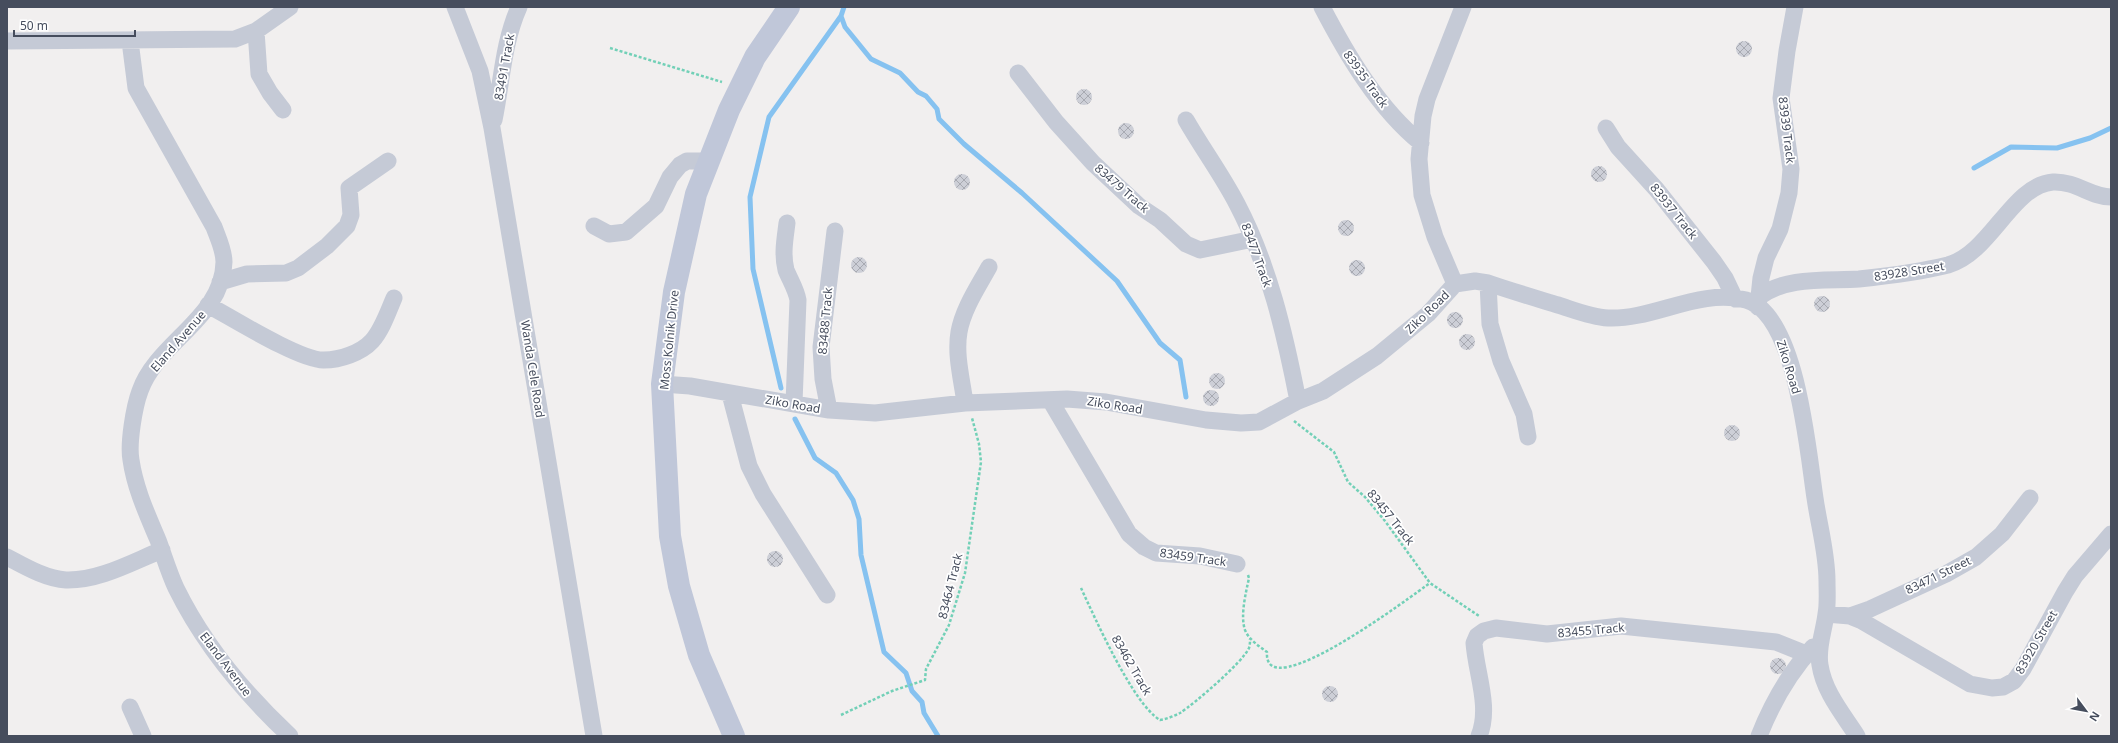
<svg xmlns="http://www.w3.org/2000/svg" width="2118" height="743" viewBox="0 0 2118 743" font-family="'Noto Sans',sans-serif">
<style>
.lines{fill:none;stroke-linecap:round;stroke-linejoin:round}
.stream{stroke:#86c2f0;stroke-width:5}
.building{fill:url(#building-cross-hatch)}
.path{stroke:#72d0b7;stroke-width:2.5;stroke-dasharray:3 2;stroke-linecap:butt}
.minor{stroke:#c5cad6;stroke-width:17}
.secondary{stroke:#c0c7d9;stroke-width:22}
.labels{text-anchor:middle;dominant-baseline:central;stroke-width:3.5;stroke-linejoin:round;paint-order:stroke}
.street-label{font-size:12px;fill:#464d5d;stroke:#fff}
</style>
<defs>
<pattern id="building-cross-hatch" width="8" height="8" patternUnits="userSpaceOnUse"><rect width="8" height="8" fill="#cdcfd7"/><path d="M0 0l8 8M0 8l8-8" fill="none" stroke="#a8aab2"/></pattern>
</defs>
<rect width="100%" height="100%" fill="#f1efef"/>
<g class="lines">
<path class="stream" d="M841 16 845 27 871 59 900 73 918 92 926 96 937 109 939 119 964 144 1022 193 1117 281 1160 343 1180 360 1186 397
M1974 168 2011 147 2057 148 2090 138 2111 128
M781 388 753 269 750 197 769 117 841 16 844 7
M795 419 815 458 836 473 853 500 859 519 861 555 884 652 906 673 912 691 922 702 924 713 938 736"/>
</g>
<path class="building" d="M1736 49a8 8 0 1 1 16 0a8 8 0 1 1-16 0Z
M1076 97a8 8 0 1 1 16 0a8 8 0 1 1-16 0Z
M1118 131a8 8 0 1 1 16 0a8 8 0 1 1-16 0Z
M1591 174a8 8 0 1 1 16 0a8 8 0 1 1-16 0Z
M954 182a8 8 0 1 1 16 0a8 8 0 1 1-16 0Z
M1338 228a8 8 0 1 1 16 0a8 8 0 1 1-16 0Z
M851 265a8 8 0 1 1 16 0a8 8 0 1 1-16 0Z
M1349 268a8 8 0 1 1 16 0a8 8 0 1 1-16 0Z
M1814 304a8 8 0 1 1 16 0a8 8 0 1 1-16 0Z
M1447 320a8 8 0 1 1 16 0a8 8 0 1 1-16 0Z
M1459 342a8 8 0 1 1 16 0a8 8 0 1 1-16 0Z
M1209 381a8 8 0 1 1 16 0a8 8 0 1 1-16 0Z
M1203 398a8 8 0 1 1 16 0a8 8 0 1 1-16 0Z
M1724 433a8 8 0 1 1 16 0a8 8 0 1 1-16 0Z
M767 559a8 8 0 1 1 16 0a8 8 0 1 1-16 0Z
M1770 666a8 8 0 1 1 16 0a8 8 0 1 1-16 0Z
M1322 694a8 8 0 1 1 16 0a8 8 0 1 1-16 0Z"/>
<g class="lines">
<path class="path" d="M610 48 722 82
M1294 421 1334 452 1348 482 1365 497 1385 521 1430 583 1479 616
M1248 575 1249 578C1246 592 1240 616 1245 630 1249 640 1259 646 1267 652 1263 709 1414 594 1430 583
M1081 588C1095 618 1133 704 1160 720 1167 719 1174 716 1180 713 1194 704 1243 662 1249 648 1250 645 1250 642 1250 639
M841 715 892 691 925 680 926 669 949 625 965 573 981 462 979 444 972 418"/>
<path class="minor" d="M455 7 480 71 492 128 594 736
M1322 7C1347 55 1378 108 1421 143
M256 31 259 74 270 93 283 110
M7 41 235 39 256 31 290 7
M130 41 136 88 214 227C218 238 224 250 224 262 223 318 157 342 140 391 134 407 128 444 131 460 135 488 147 514 158 540 164 556 169 573 176 588 204 645 244 693 290 736
M1018 73 1056 122 1093 163 1139 206 1160 220 1186 244 1200 250 1253 239
M494 120C502 81 503 43 519 7
M1186 120C1202 148 1222 175 1237 204 1269 265 1285 334 1298 401
M1606 128 1618 147 1657 190 1714 262 1725 278 1735 299
M787 223C785 239 782 254 786 270 790 280 796 289 798 300L794 403
M594 226 609 234 626 232 656 206 670 177 680 165 687 161H708
M220 282 247 274 286 273 298 268 327 246 347 226 351 215 349 188 388 161
M1488 283 1490 324 1501 361 1524 414 1528 437
M1455 284 1435 237 1422 195 1419 159 1423 116 1427 99 1463 7
M1759 297 1761 278 1766 258 1780 229 1789 193 1791 169 1781 98 1787 51 1795 7
M208 305C232 318 301 361 324 360 340 360 361 353 372 341 382 330 388 312 394 298
M1758 307 1759 297C1786 276 1827 281 1859 279 1888 276 1920 272 1948 265 1991 253 2012 185 2053 182 2076 181 2091 197 2111 197
M662 384 690 386 829 410 875 413 965 403 1067 399 1106 402 1206 420 1241 423 1259 422 1298 401 1323 391 1377 356 1428 314 1455 284 1475 281 1488 283C1511 291 1535 298 1558 305 1574 310 1591 317 1608 318 1654 320 1699 288 1746 300 1797 314 1808 453 1815 498 1819 526 1827 553 1827 581 1827 592 1828 604 1826 614 1824 631 1817 648 1820 665 1824 692 1843 714 1857 736
M730 394 749 466 763 494 827 595
M1050 400 1129 534 1144 547 1156 553 1200 556 1237 564
M965 403C962 380 955 355 959 332 963 309 978 287 989 267
M829 410 823 379 821 347 835 231
M7 557C24 566 46 579 66 580 99 581 132 562 162 550
M1826 614 1850 616 1860 620 1970 684 1992 688 2003 687 2014 681 2023 669 2065 592 2075 576 2111 534
M1850 616 1870 609 1946 574 1976 557 2002 534 2030 498
M130 707 143 736
M1479 736C1491 707 1476 673 1474 643L1477 636 1484 631 1496 628 1547 634 1621 626 1776 642 1806 654
M1759 736C1772 703 1789 673 1813 647"/>
<path class="secondary" d="M734 736 699 655 679 586 670 536 662 384 674 292 696 194 729 110 755 57 789 7"/>
</g>
<g class="labels">
<g class="street-label">
<text transform="translate(504 67) rotate(-80)">83491 Track</text>
<text transform="translate(1366 79) rotate(54)">83935 Track</text>
<text transform="translate(1787 130) rotate(83)">83939 Track</text>
<text transform="translate(1122 188) rotate(41)">83479 Track</text>
<text transform="translate(1674 211) rotate(51)">83937 Track</text>
<text transform="translate(1257 255) rotate(70)">83477 Track</text>
<text transform="translate(1909 271) rotate(-9)">83928 Street</text>
<text transform="translate(1427 312) rotate(-44)">Ziko Road</text>
<text transform="translate(825 321) rotate(-85)">83488 Track</text>
<text transform="translate(669 340) rotate(-84)">Moss Kolnik Drive</text>
<text transform="translate(178 341) rotate(-49)">Eland Avenue</text>
<text transform="translate(1789 367) rotate(73)">Ziko Road</text>
<text transform="translate(533 369) rotate(81)">Wanda Cele Road</text>
<text transform="translate(793 404) rotate(10)">Ziko Road</text>
<text transform="translate(1115 405) rotate(9)">Ziko Road</text>
<text transform="translate(1391 517) rotate(51)">83457 Track</text>
<text transform="translate(1193 557) rotate(8)">83459 Track</text>
<text transform="translate(1938 575) rotate(-26)">83471 Street</text>
<text transform="translate(950 586) rotate(-76)">83464 Track</text>
<text transform="translate(1591 630) rotate(-5)">83455 Track</text>
<text transform="translate(2036 642) rotate(-60)">83920 Street</text>
<text transform="translate(226 664) rotate(53)">Eland Avenue</text>
<text transform="translate(1132 665) rotate(60)">83462 Track</text>
</g>
</g>
<rect width="2118" height="743" fill="none" stroke="#464d5d" stroke-width="16"/>
<g transform="translate(2086 711) rotate(122)" stroke="#ffffff" stroke-width="3" paint-order="stroke">
<path d="M0-3L7 15L0 10L-7 15Z" fill="#464d5d"/>
<text y="-6" font-size="11" font-weight="bold" text-anchor="middle" fill="#464d5d">N</text>
</g>
<path d="M14 30v6h121v-6" fill="none" stroke="#464d5d" stroke-width="2"/>
<text x="20" y="30" font-size="12" fill="#464d5d" stroke="#ffffff" stroke-width="3" paint-order="stroke">50 m</text>
</svg>
